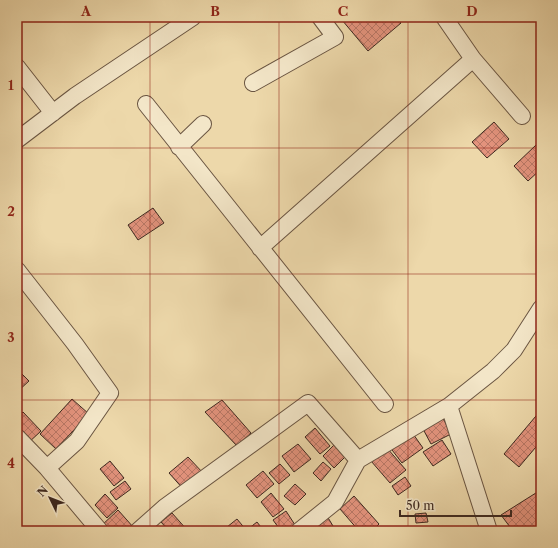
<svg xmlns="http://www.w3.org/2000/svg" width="558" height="548" viewBox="0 0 558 548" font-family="'Libre Caslon Text',serif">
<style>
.building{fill:url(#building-cross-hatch);stroke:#3e2920}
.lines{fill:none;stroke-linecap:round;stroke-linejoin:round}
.street-casing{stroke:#6a5542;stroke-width:18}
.street{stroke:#f3e6c8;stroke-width:16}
.grid{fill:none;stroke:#8f2418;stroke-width:1;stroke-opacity:0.55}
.neatline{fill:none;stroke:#8f2418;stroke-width:1.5}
.grid-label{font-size:13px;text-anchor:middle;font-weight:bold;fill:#8f2418}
</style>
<defs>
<pattern id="building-cross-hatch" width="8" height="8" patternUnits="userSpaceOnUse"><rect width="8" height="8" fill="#e3937d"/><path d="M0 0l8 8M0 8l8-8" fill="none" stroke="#b97866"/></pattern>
</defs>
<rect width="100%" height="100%" fill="#edd8aa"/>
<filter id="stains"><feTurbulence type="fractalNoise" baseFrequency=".005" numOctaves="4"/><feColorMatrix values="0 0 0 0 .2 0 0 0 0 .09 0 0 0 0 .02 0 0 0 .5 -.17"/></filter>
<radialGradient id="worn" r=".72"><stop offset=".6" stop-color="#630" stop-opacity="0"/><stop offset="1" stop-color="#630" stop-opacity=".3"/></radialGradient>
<path class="building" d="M345 17H396L401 23 368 51 342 20Z
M494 122 509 139 487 158 472 142Z
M536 145 541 149V169L528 181 514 166Z
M153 208 164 223 138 240 128 225Z
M17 369 29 381 17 392Z
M72 399 89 414 56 449 40 434Z
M222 400 251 433 237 446 205 412Z
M541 410V441L519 467 504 454Z
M23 412 41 431 27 444 17 433V418Z
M443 418 451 434 431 444 423 429Z
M315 428 330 446 320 454 305 437Z
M411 431 423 448 402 463 389 446Z
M442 440 451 454 433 466 423 452Z
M338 441 349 453 334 468 323 456Z
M298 444 311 459 294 472 282 456Z
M387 448 406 470 390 483 371 461Z
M188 457 204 474 185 491 169 473Z
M110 461 124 478 114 486 100 469Z
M323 462 331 469 321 481 313 473Z
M280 464 290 475 279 484 269 473Z
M263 471 274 484 257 498 246 485Z
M405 477 411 486 398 495 392 486Z
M125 481 131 489 116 500 110 492Z
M295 484 306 494 295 505 284 496Z
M539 491 541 494V531H513L501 515Z
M271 493 284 509 273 517 261 502Z
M105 494 118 508 107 518 95 505Z
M354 496 379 524 372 531H359L340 509Z
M118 510 134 528 130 531H103L100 527Z
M286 511 297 528 293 531H281L273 520Z
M172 513 188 531H169L161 522Z
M426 513 428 522 416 523 415 514Z
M327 516 336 531H313L311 527Z
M237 519 247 531H222Z
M257 522 264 531H250L248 529Z
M156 525 161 531H149Z"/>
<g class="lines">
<defs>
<path id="street" d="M444 17 473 59 522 116
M17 67 53 113
M253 83 335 37 320 17
M146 104 385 404
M17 140 75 96 193 17
M179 147 203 124
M260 248 473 59
M17 270 75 344 110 393 77 441 47 468
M449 406 493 371 514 350 541 308
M17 437 47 468 100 531
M138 531 165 507 308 403 358 460 449 406 489 531
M299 531 335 502 358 460"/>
</defs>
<use href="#street" class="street-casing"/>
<use href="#street" class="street"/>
</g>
<path class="grid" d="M150 17V531M279 17V531M408 17V531M17 148H541M17 274H541M17 400H541"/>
<rect width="558" height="548" fill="none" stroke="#edd8aa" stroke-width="44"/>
<g transform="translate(50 498) rotate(313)" stroke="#f3e6c8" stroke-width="3" paint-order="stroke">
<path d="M0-3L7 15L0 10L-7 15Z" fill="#3e2920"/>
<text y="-6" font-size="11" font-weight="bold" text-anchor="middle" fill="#3e2920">N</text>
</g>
<path d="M400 510v6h111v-6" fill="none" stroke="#3e2920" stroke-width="2"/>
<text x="406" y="510" font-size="12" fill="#3e2920" stroke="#f3e6c8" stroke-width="3" paint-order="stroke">50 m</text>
<rect x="22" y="22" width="514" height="504" class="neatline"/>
<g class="grid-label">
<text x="86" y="16">A</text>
<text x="215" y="16">B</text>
<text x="343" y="16">C</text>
<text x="472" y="16">D</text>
<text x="11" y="90">1</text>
<text x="11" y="216">2</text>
<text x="11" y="342">3</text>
<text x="11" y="468">4</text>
</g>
<rect width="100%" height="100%" filter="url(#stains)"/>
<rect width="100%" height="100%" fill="url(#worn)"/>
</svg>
